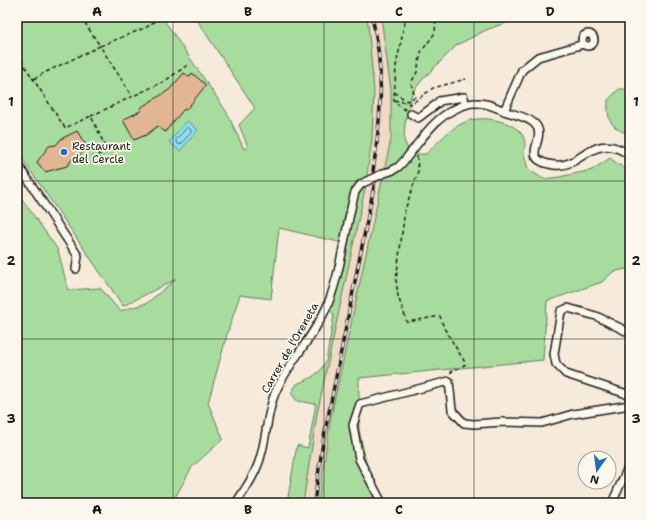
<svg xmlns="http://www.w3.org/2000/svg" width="647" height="520" viewBox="0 0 647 520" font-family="'Shantell Sans',sans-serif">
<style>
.built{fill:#f0dac5}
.green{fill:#a8dc9e;stroke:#627c5d}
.water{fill:#90dfee;stroke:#62919a}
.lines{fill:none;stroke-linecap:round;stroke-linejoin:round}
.shore{stroke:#4a6a70;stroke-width:1}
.building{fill:#e3b693;stroke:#1c1c1c}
.street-casing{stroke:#1c1c1c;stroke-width:10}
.path{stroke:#1c1c1c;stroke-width:1.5;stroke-dasharray:4 3;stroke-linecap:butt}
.street{stroke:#fbf7ec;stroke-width:7}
.rail-casing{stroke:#1c1c1c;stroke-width:3.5}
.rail{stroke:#fbf7ec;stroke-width:2;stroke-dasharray:6;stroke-linecap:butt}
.street-bridge-casing{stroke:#1c1c1c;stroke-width:10;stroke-linecap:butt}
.street-bridge{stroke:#fbf7ec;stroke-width:7}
.grid{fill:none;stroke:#1c1c1c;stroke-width:1;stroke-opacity:0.55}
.poi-dot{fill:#1f6fb2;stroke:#fbf7ec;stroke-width:1.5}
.labels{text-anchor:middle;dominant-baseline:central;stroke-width:3.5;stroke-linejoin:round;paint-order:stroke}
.poi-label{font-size:11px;fill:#1c1c1c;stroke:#fbf7ec;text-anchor:start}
.street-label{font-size:11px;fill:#1c1c1c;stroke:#fbf7ec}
.neatline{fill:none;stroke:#1c1c1c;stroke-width:1.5}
.grid-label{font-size:13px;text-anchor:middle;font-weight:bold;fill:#1c1c1c}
</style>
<rect width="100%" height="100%" fill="#f6eada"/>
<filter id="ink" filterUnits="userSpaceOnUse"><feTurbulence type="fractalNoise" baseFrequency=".025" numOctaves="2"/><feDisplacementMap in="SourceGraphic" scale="8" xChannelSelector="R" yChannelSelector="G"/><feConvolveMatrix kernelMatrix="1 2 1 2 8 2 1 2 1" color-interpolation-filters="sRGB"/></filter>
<g filter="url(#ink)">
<path class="built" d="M366 17H381L382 21 391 90V139L331 416 318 503H303L317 414 365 189 372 139 374 91 368 24Z"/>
<path class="green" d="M17 17H162L226 111 244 149 248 147 239 125 255 108 195 17H366L368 24 374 91 372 139 365 189 317 414 303 503H287L297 445 308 448 316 404 297 401 291 393 297 384 312 377 320 371 326 361 334 315 330 310 344 264 347 244 279 228 271 299 240 295 228 331 208 403 223 439 192 467 172 503H17V192L58 250 68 290 100 288 120 311 147 303 176 279 123 306 17 151Z
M381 17H522L486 30 457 45 422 80 412 93 405 124 404 140 410 154H426C452 128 467 110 506 123 513 126 522 131 524 139 526 143 524 150 524 154 525 159 527 164 528 169L543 179 559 177 592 170 610 158 630 173V268L613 272 602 282 547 301 543 360 359 378V430L366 462 380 503H318L331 416 391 139V90Z
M619 89H630V135C610 127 607 121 608 100Z"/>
<path class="water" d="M187 121 198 130 180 151 169 142Z"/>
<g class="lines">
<path class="shore" d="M188 127 191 130V132L181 144 179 145 176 142V140Z"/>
</g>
<path class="building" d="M184 73 189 77 192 73 206 85 186 110 184 109 165 132 158 126 146 135 134 140 123 120 142 110 140 108 169 90Z
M77 131 87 147 79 156 74 157 67 166 45 172 37 162 49 146 56 145 61 139Z"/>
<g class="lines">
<defs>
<path id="street" d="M582 40a6 6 0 1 1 12 0a6 6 0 1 1-12 0Z
M504 111 522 70 538 57 584 44
M411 114 418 118 438 103 439 101 464 97 465 104
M17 163 78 256 76 269
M384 173C389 172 394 170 398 167 403 163 407 157 412 151 424 135 436 118 455 109 461 106 468 103 475 103 486 102 497 108 507 112 516 115 528 117 535 124 549 139 516 159 554 165 583 169 592 129 630 155
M630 333 596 316 568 308 561 311 554 354 556 364 566 374 624 393 630 396
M236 503C246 488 257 472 261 455 267 434 267 413 275 393 289 361 315 336 328 304 342 268 345 229 355 192L361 184 367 181
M382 503 359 459 353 425 360 404 449 381 452 410 464 423 474 424 502 422 542 423 573 414 630 405
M612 503 630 463"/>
</defs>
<use href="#street" class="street-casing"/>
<path class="path" d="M81 17 100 46 147 27 160 17
M17 54 65 128 91 116 107 150 92 158
M34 79 44 73 100 46 132 96
M394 92 407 101 415 97 411 83 417 72 421 52 435 33 436 17
M394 100 411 104 433 88 466 79
M406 110 395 103 394 100 396 66 406 17
M91 116 165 81 189 64
M417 156 418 172 405 210 396 280 398 296 407 322 440 316 444 328 466 364 451 372 450 375"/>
<use href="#street" class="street"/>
<defs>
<path id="rail" d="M372 17C385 69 381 118 373 171
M314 503 323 442 375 181"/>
</defs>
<use href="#rail" class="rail-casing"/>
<use href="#rail" class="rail"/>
<defs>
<path id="street-bridge" d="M367 181 384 173"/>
</defs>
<use href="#street-bridge" class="street-bridge-casing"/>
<use href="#street-bridge" class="street-bridge"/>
</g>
</g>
<path class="grid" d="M173 17V503M324 17V503M474 17V503M17 181H630M17 339H630"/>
<circle class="poi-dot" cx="64" cy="152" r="4"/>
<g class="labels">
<g class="poi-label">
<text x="72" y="146">Restaurant<tspan x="72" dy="13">del Cercle</tspan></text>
</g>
<g class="street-label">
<text transform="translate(290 348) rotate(-60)">Carrer de l'Oreneta</text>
</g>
</g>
<rect width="647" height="520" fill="none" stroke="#fbf7ec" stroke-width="44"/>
<g transform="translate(597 470) rotate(194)"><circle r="19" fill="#fbf7ec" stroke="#a29f99"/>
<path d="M0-3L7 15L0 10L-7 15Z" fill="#1f6fb2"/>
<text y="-6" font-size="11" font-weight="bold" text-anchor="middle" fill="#1c1c1c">N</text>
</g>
<rect x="22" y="22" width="603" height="476" class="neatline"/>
<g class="grid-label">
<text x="97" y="16">A</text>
<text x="248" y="16">B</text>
<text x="399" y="16">C</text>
<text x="550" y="16">D</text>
<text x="11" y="106">1</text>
<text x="636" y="106">1</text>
<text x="11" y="265">2</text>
<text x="636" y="265">2</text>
<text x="11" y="423">3</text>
<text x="636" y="423">3</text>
<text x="97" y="514">A</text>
<text x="248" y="514">B</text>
<text x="399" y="514">C</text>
<text x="550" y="514">D</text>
</g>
</svg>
